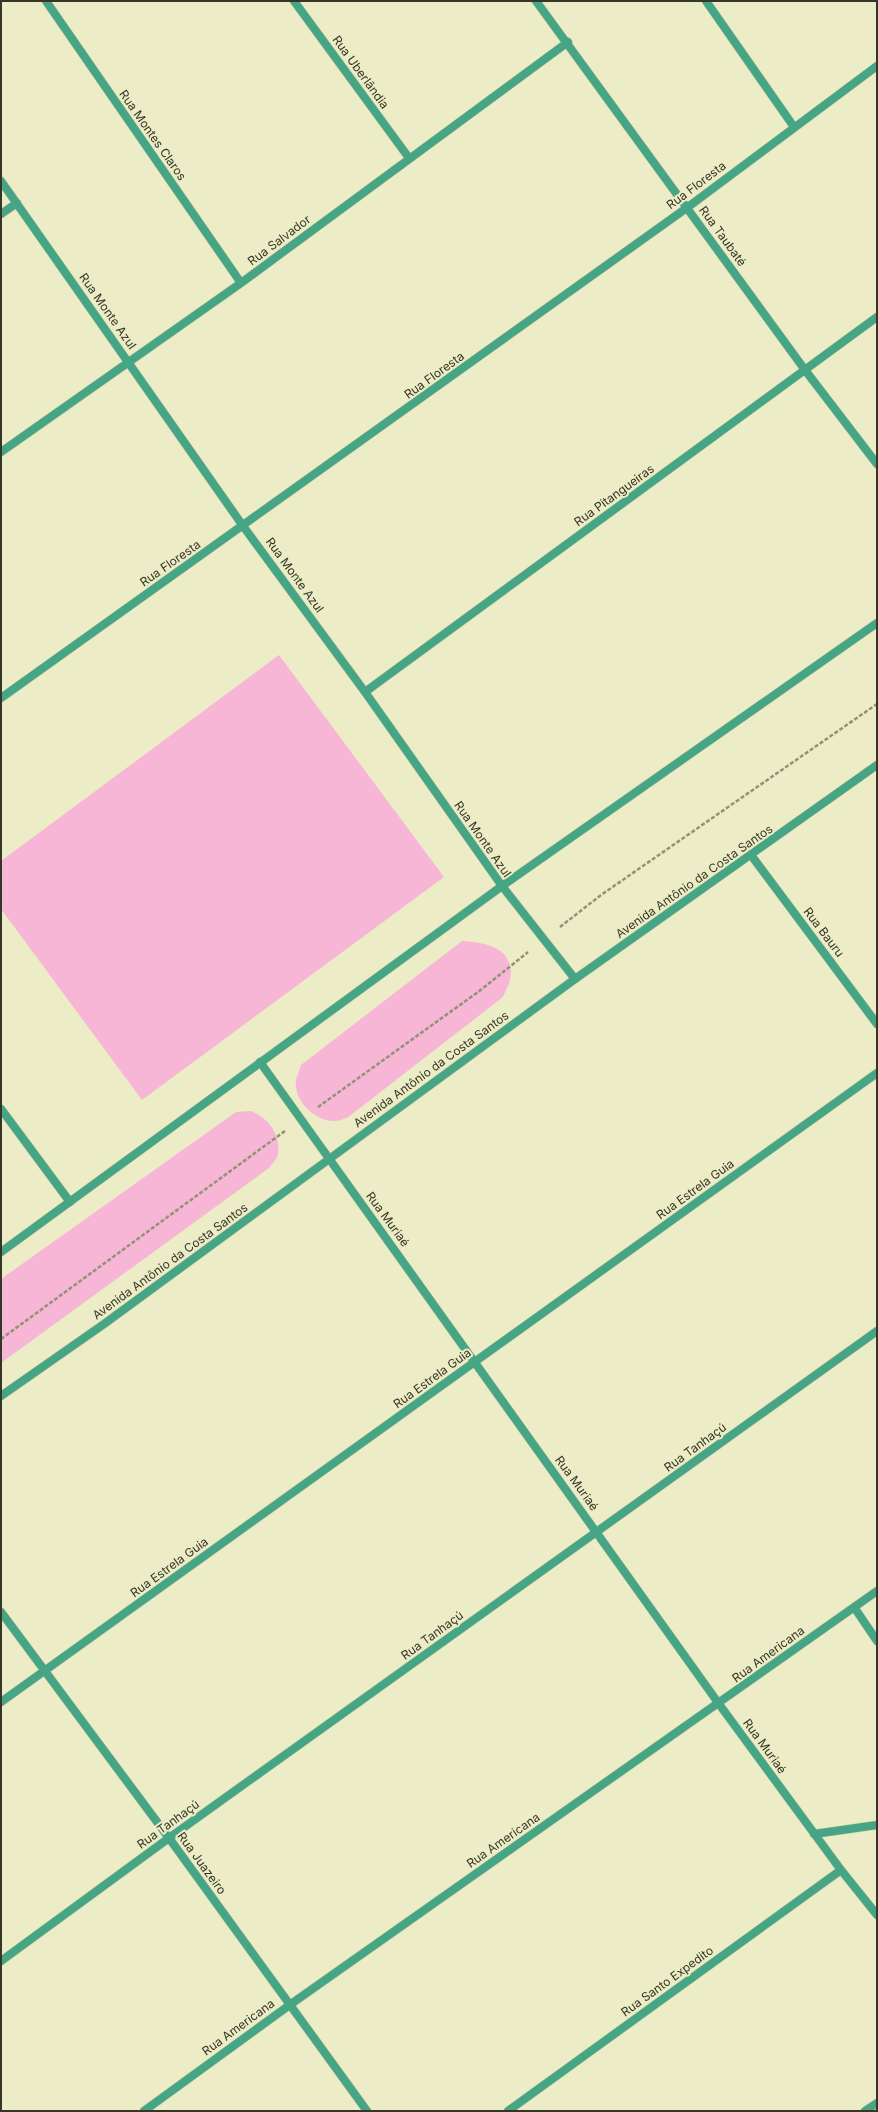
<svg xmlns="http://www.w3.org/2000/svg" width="878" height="2112" viewBox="0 0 878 2112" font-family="Inter,sans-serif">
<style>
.green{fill:#f7b6d5}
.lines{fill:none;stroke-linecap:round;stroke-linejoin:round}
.minor-casing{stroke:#c7c8a6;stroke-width:9}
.tertiary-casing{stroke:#c7c8a6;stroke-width:9}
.path{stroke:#919276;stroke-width:2.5;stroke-dasharray:4 2;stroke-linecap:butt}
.minor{stroke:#45a585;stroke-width:8}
.tertiary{stroke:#45a585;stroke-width:8}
.labels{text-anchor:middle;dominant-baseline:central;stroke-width:4;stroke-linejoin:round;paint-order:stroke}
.street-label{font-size:12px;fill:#353626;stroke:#ecedc6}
</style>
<rect width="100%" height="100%" fill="#ecedc6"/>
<path class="green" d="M279 655 444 877 142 1100 1 909V861Z
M462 941C485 942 516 948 510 980 509 985 505 992 503 997L347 1118C343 1119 338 1121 335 1121 315 1122 293 1100 296 1080 297 1075 300 1070 301 1065Z
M251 1111C268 1118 281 1134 278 1154 277 1159 272 1164 269 1168L1 1363V1279L236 1112Z"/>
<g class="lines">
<defs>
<path id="minor" d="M46 1 241 283
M294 1 409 158
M536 1 805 370 877 464
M706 1 794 127
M1 181 243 526 365 692 502 886 575 979
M1 214 17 203
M1 452 241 283 568 42
M365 692 877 317
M1 698 688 207 877 66
M751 855 877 1024
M260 1062 719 1704 841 1870 877 1915
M1 1109 70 1202
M854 1607 877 1641
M1 1612 169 1838 367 2111
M1 1702 877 1073
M814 1834 877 1825
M1 1961 169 1838 877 1331
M144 2111 291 2004 877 1591
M508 2111 841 1870
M865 2111 877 2103"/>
<path id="tertiary" d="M1 1252 502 886 877 623
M1 1396 104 1324 575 979 877 765"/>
</defs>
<use href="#minor" class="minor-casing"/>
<use href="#tertiary" class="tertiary-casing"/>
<path class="path" d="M560 927 601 895 877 704
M318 1107 478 992 528 952
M1 1339 285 1131"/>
<use href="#minor" class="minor"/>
<use href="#tertiary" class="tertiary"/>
</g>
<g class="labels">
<g class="street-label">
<text transform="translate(361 72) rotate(54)">Rua Uberlândia</text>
<text transform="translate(153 135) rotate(55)">Rua Montes Claros</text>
<text transform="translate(696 185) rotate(-37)">Rua Floresta</text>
<text transform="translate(723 236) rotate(54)">Rua Taubaté</text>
<text transform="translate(279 240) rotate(-37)">Rua Salvador</text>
<text transform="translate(108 311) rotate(55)">Rua Monte Azul</text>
<text transform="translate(434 375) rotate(-36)">Rua Floresta</text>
<text transform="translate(614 495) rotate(-36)">Rua Pitangueiras</text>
<text transform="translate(170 563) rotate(-35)">Rua Floresta</text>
<text transform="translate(295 575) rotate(54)">Rua Monte Azul</text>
<text transform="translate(483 839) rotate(55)">Rua Monte Azul</text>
<text transform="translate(694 881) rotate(-35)">Avenida Antônio da Costa Santos</text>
<text transform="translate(824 932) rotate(53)">Rua Bauru</text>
<text transform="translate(431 1069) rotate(-36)">Avenida Antônio da Costa Santos</text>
<text transform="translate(695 1189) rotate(-36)">Rua Estrela Guia</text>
<text transform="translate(388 1219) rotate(54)">Rua Muriaé</text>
<text transform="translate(170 1261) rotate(-36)">Avenida Antônio da Costa Santos</text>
<text transform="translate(432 1378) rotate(-36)">Rua Estrela Guia</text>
<text transform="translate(695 1447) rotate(-36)">Rua Tanhaçú</text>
<text transform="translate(577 1483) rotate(54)">Rua Muriaé</text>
<text transform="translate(169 1567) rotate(-36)">Rua Estrela Guia</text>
<text transform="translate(432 1635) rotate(-36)">Rua Tanhaçú</text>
<text transform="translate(768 1654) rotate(-36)">Rua Americana</text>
<text transform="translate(765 1746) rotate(54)">Rua Muriaé</text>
<text transform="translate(168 1824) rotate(-36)">Rua Tanhaçú</text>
<text transform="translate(503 1840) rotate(-35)">Rua Americana</text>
<text transform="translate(202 1863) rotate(54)">Rua Juazeiro</text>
<text transform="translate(667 1981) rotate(-36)">Rua Santo Expedito</text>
<text transform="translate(238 2027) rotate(-36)">Rua Americana</text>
</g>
</g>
<rect width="878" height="2112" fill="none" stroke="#353626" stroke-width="4"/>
</svg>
